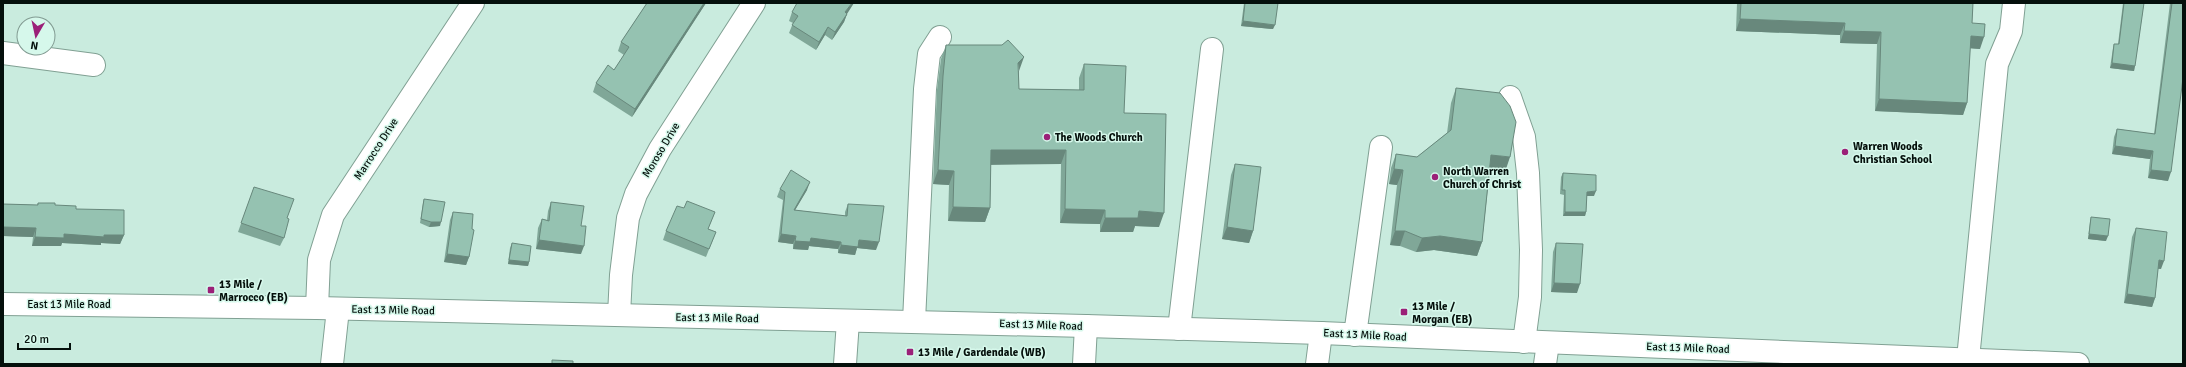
<svg xmlns="http://www.w3.org/2000/svg" width="2186" height="367" viewBox="0 0 2186 367" font-family="Signika,sans-serif">
<style>
.lines{fill:none;stroke-linecap:round;stroke-linejoin:round}
.minor-casing{stroke:#80a093;stroke-width:24}
.major-casing{stroke:#80a093;stroke-width:24}
.minor{stroke:#fff;stroke-width:22}
.major{stroke:#fff;stroke-width:22}
.wall{fill:#80a798}
.shaded-wall{fill:#68887c}
.building{fill:#95c2b1;stroke:#68887c}
.poi-dot{fill:#9b2078;stroke:#d6f8eb;stroke-width:1.5}
.labels{text-anchor:middle;dominant-baseline:central;stroke-width:3;stroke-linejoin:round;paint-order:stroke}
.poi-label{font-size:11px;font-weight:bold;fill:#05100c;stroke:#d6f8eb;text-anchor:start}
.street-label{font-size:11px;fill:#05100c;stroke:#d6f8eb}
</style>
<rect width="100%" height="100%" fill="#c9ebde"/>
<g class="lines">
<defs>
<path id="minor" d="M3 53 94 65
M1510 97 1524 137 1528 173 1531 250 1530 297 1524 342
M317 308 319 260 333 215 473 3
M619 315 621 275 628 218 636 194 660 149 754 3
M914 321 925 89 929 54 940 37
M1179 329 1212 49
M1355 335 1381 147
M1968 359 1997 64 2011 31 2014 3
M332 364 338 309
M845 364 848 321
M1084 364 1086 326
M1317 364 1321 333
M1545 364 1548 343"/>
<path id="major" d="M3 304 317 308 1086 326 1321 333 2078 364"/>
</defs>
<use href="#minor" class="minor-casing"/>
<use href="#major" class="major-casing"/>
<use href="#minor" class="minor"/>
<use href="#major" class="major"/>
</g>
<path class="wall" d="M647 3H706L632 117 593 92 596 83 614 70 624 55 618 51 621 42Z
M1244 3H1278L1273 29 1241 26Z
M1737 3H1973L1972 23 1980 49 1970 48 1967 103 1963 115 1875 111 1877 44 1840 43V35L1736 31Z
M2123 3H2144L2134 71 2110 68 2113 48 2114 44H2118Z
M2170 3H2183L2168 181 2148 178 2150 159 2112 154 2114 137 2117 129 2154 134Z
M792 12 847 14 844 22 832 40 825 35 816 50 789 33 793 23 789 21Z
M946 45 1019 71V89L1079 90V78L1084 64 1124 113 1159 227 1135 226 1133 232H1100V224L1060 223 1061 164H991L990 208 985 222 948 221 949 185 933 184 937 90 941 59Z
M1456 88 1505 172 1490 169 1482 242 1477 256 1434 250 1416 252 1400 246 1390 245 1397 185 1389 184 1391 168 1396 154 1417 157 1447 133 1451 103Z
M1235 164 1253 231 1249 243 1222 239 1231 175Z
M1563 173 1594 196H1587L1586 212 1585 216H1563L1564 195 1560 194 1561 177Z
M254 187 284 238 280 246 238 232Z
M780 189 807 190 795 210 845 216V212L848 204 876 250 857 248 855 255 838 253V249L809 246 808 250 793 249V244L778 242 783 200 777 197Z
M424 199 440 226 429 227 420 223 423 203Z
M551 202 581 226V254L536 249 538 228 542 219 547 220 548 211Z
M38 203 76 209 124 235 120 244 101 243V245L62 243 61 246H32L33 237 3 236V204L37 205Z
M684 208 715 212 708 229 716 232 706 257 663 240 666 231Z
M453 212 472 229 469 257 466 265 444 262 450 220Z
M2091 217 2106 241 2088 239 2090 222Z
M2136 228 2161 269H2158L2155 298 2152 307 2124 303 2132 237Z
M512 243 529 262 528 266 508 264 510 248Z
M1556 243 1577 293 1551 292 1553 252Z"/>
<path class="shaded-wall" d="M704 3H706L632 117 635 109Z
M852 3H854L847 14 844 22 832 40 835 32 845 12Z
M1740 19 1845 23 1840 35 1736 31Z
M1243 21 1275 25 1273 29 1241 26Z
M828 27 825 35 816 50 819 42Z
M1844 31 1881 32 1877 44 1840 43Z
M1971 36 1984 37 1980 49 1966 48Z
M1024 57 1019 71 1018 63Z
M2112 63 2135 66 2134 71 2110 68Z
M1879 99 1967 103 1963 115 1875 111Z
M2115 146 2153 151 2150 159 2112 154Z
M991 150H1066L1061 164 986 165Z
M1491 155 1510 157 1505 172 1486 169Z
M1394 169 1403 170 1397 185 1389 184Z
M938 170 954 171 949 185 933 184Z
M2151 170 2171 172 2168 181 2148 178Z
M810 182 807 190 791 217 794 210Z
M1596 191 1594 196H1585L1587 192Z
M953 207 990 208 985 222 948 221Z
M1065 209 1105 210 1100 224 1060 223Z
M1139 211 1164 213 1159 227 1135 226 1133 232H1100L1105 218Z
M1565 212H1586L1585 216H1563Z
M431 222H441L440 226 429 227Z
M3 227 36 228 33 237 3 236Z
M1227 227 1253 231 1249 243 1222 239Z
M1395 231H1405L1400 246 1390 245Z
M64 234 104 235H124L120 244 101 243V245L62 243 61 246H32L35 237Z
M781 234 796 236 793 244 778 242Z
M2089 234 2108 236 2106 241 2088 239Z
M1440 236 1482 242 1477 256 1434 250 1416 252 1422 238Z
M811 238 841 242 838 249 809 246 808 250 793 249 795 241Z
M539 240 584 246 581 254 536 249Z
M859 240 879 242 876 250 857 248 855 255 838 253 841 245Z
M447 254 469 257 466 265 444 262Z
M509 260 529 262 528 266 508 264Z
M2159 260 2164 261 2161 269 2156 268Z
M1554 283 1580 284 1577 293 1551 292Z
M2127 294 2155 298 2152 307 2124 303Z"/>
<path class="building" d="M647 3H704L635 109 596 83 608 65 614 70 629 47 621 42Z
M797 3H852L845 12 847 14 835 32 828 27 819 42 792 25 798 16 792 12Z
M1245 3H1278L1275 25 1243 21Z
M1741 3H1973L1972 23 1985 24 1984 37 1971 36 1967 103 1879 99 1881 32 1844 31 1845 23 1740 19Z
M2124 3H2144L2135 66 2112 63 2114 44H2119Z
M2172 3H2183V78L2171 172 2151 170 2153 151 2115 146 2117 129 2155 134Z
M1008 40 1024 57 1018 63 1019 89 1084 90V64L1126 66 1124 113 1166 114 1164 213 1139 211 1138 218H1105V210L1065 209 1066 150H991L990 208 953 207 954 171 938 170 943 76 946 45H1002Z
M1456 88 1500 93 1510 106 1516 122 1510 157 1491 155 1482 242 1440 236 1422 238 1405 231H1395L1403 170 1394 169 1396 154 1417 157 1451 130Z
M1235 164 1261 167 1253 231 1227 227Z
M791 170 810 182 794 210 847 216 848 204 884 206 879 242 859 240 858 247 841 245V242L811 238 810 242 795 241 796 236 781 234 785 192 780 189Z
M1563 173 1596 175V191L1587 192 1586 212H1565V190H1562Z
M254 187 294 199 287 218 289 219 284 238 241 223Z
M424 199 445 202 441 222H431L421 219Z
M687 201 715 212 708 229 716 232 709 249 666 231 677 206 684 208Z
M551 202 584 206 581 226H586L584 246 539 240 542 219 549 221Z
M38 203H55V205L76 206V209L124 210V235H104V237L64 234V238L35 237 36 228 3 227V232V204L38 205Z
M453 212 473 214 472 229 474 230 469 257 447 254Z
M2091 217 2110 219 2108 236 2089 234Z
M2136 228 2167 232 2164 261 2159 260 2155 298 2127 294Z
M512 243 531 246 529 262 509 260Z
M1556 243 1583 244 1580 284 1554 283Z
M552 360 573 361V364H552Z"/>
<g class="poi-dot">
<circle cx="1047" cy="137" r="4"/>
<circle cx="1845" cy="152" r="4"/>
<circle cx="1435" cy="177" r="4"/>
<rect x="207" y="286" width="8" height="8" rx="2"/>
<rect x="1400" y="308" width="8" height="8" rx="2"/>
<rect x="906" y="348" width="8" height="8" rx="2"/>
</g>
<g class="labels">
<g class="poi-label">
<text x="1055" y="137">The Woods Church</text>
<text x="1853" y="146">Warren Woods<tspan x="1853" dy="13">Christian School</tspan></text>
<text x="1443" y="171">North Warren<tspan x="1443" dy="13">Church of Christ</tspan></text>
<text x="219" y="284">13 Mile /<tspan x="219" dy="13">Marrocco (EB)</tspan></text>
<text x="1412" y="306">13 Mile /<tspan x="1412" dy="13">Morgan (EB)</tspan></text>
<text x="918" y="352">13 Mile / Gardendale (WB)</text>
</g>
<g class="street-label">
<text transform="translate(376 149) rotate(-57)">Marrocco Drive</text>
<text transform="translate(661 150) rotate(-59)">Moroso Drive</text>
<text x="69" y="304">East 13 Mile Road</text>
<text transform="translate(393 310) rotate(1)">East 13 Mile Road</text>
<text transform="translate(717 318) rotate(1)">East 13 Mile Road</text>
<text transform="translate(1041 325) rotate(2)">East 13 Mile Road</text>
<text transform="translate(1365 335) rotate(3)">East 13 Mile Road</text>
<text transform="translate(1688 348) rotate(2)">East 13 Mile Road</text>
</g>
</g>
<rect width="2186" height="367" fill="none" stroke="#05100c" stroke-width="8"/>
<g transform="translate(36 36) rotate(189)"><circle r="19" fill="#d6f8eb" stroke="#829b92"/>
<path d="M0-3L7 15L0 10L-7 15Z" fill="#9b2078"/>
<text y="-6" font-size="11" font-weight="bold" text-anchor="middle" fill="#05100c">N</text>
</g>
<path d="M18 343v6h52v-6" fill="none" stroke="#05100c" stroke-width="2"/>
<text x="24" y="343" font-size="12" fill="#05100c" stroke="#d6f8eb" stroke-width="3" paint-order="stroke">20 m</text>
</svg>
